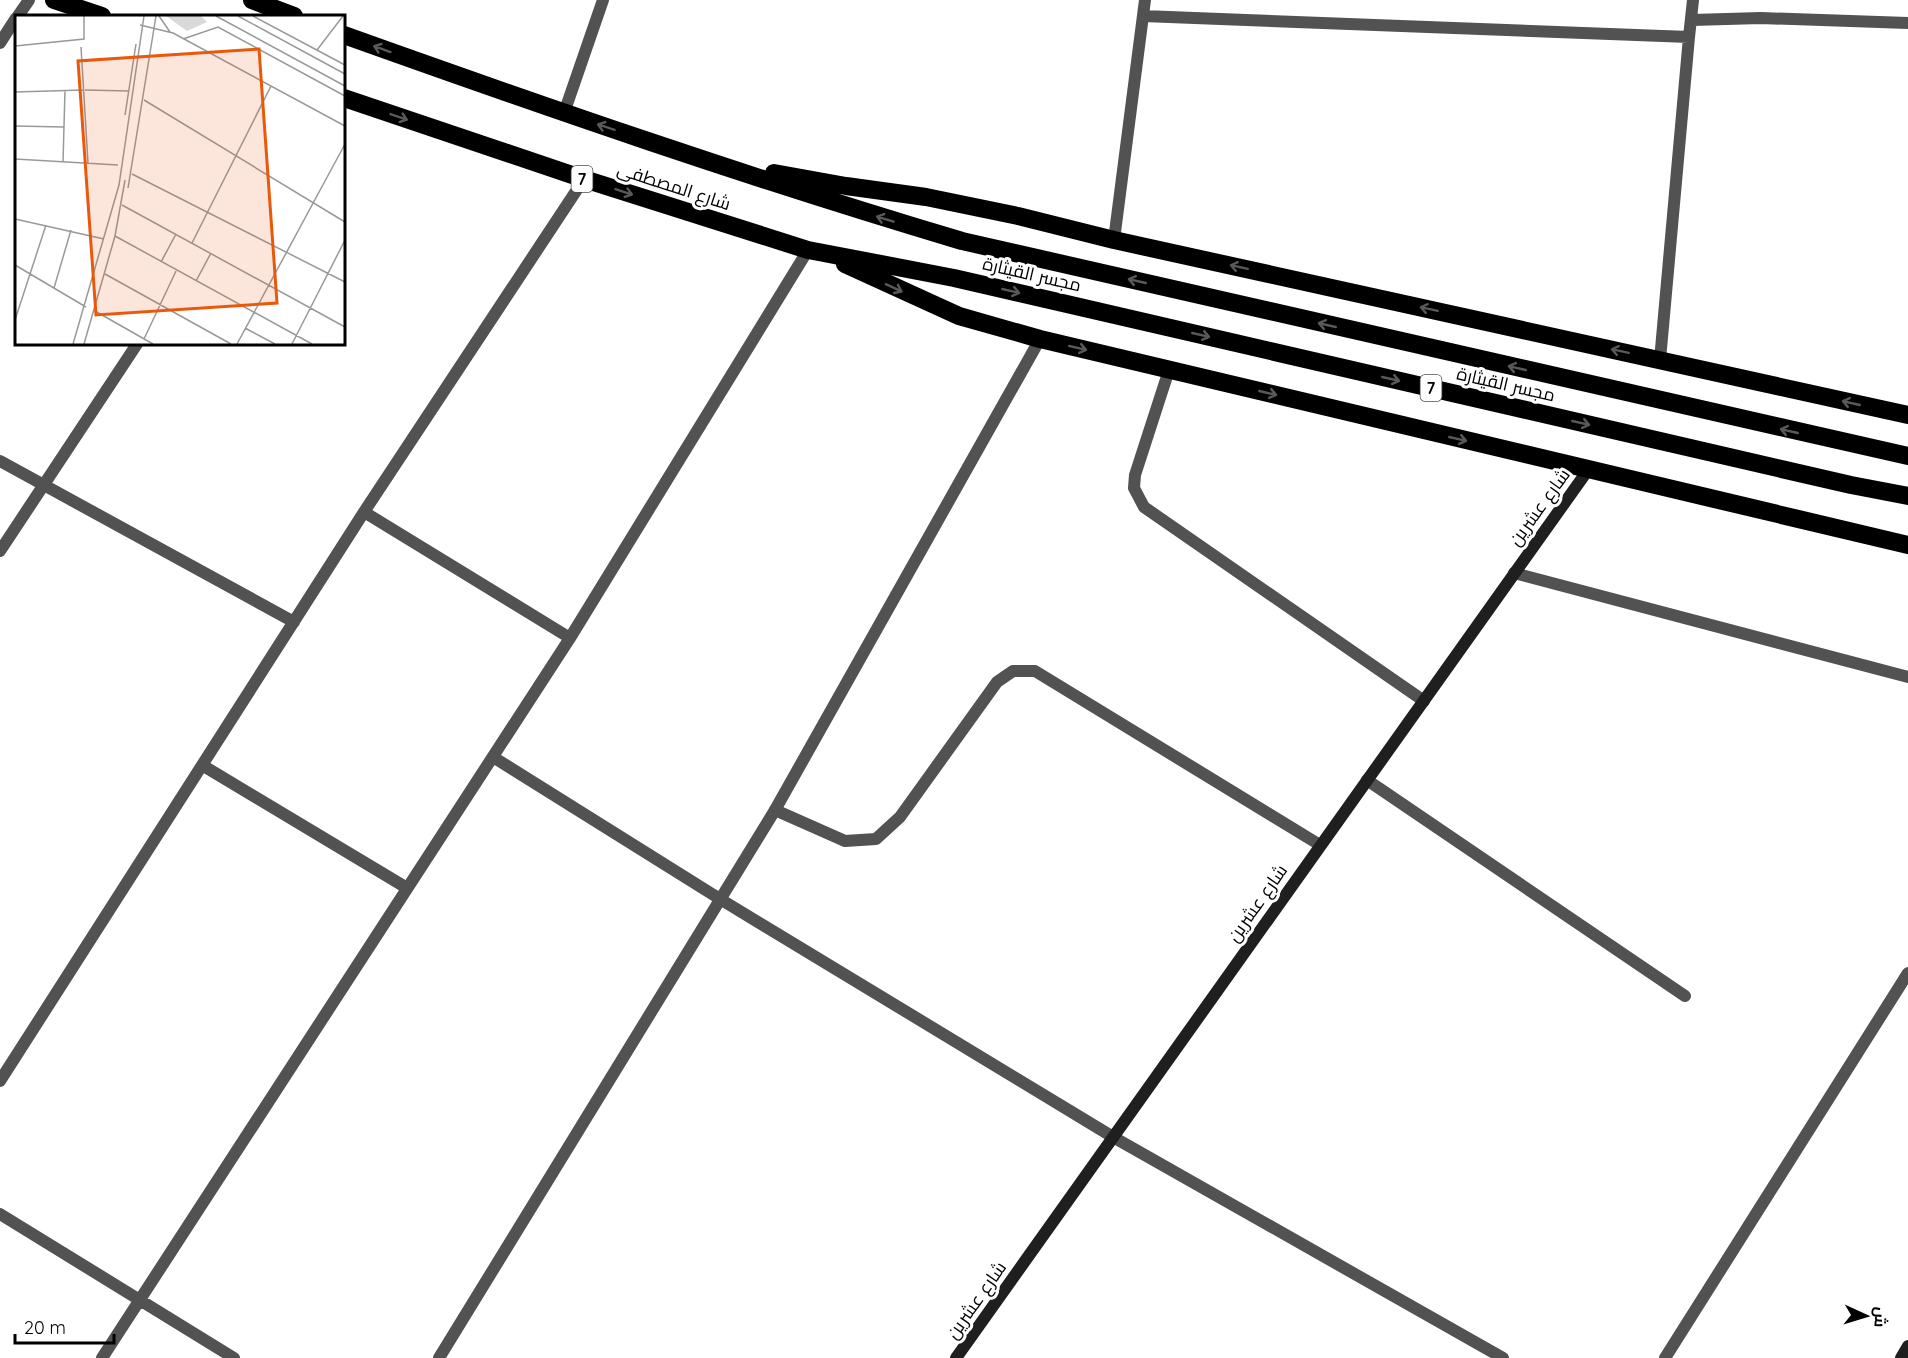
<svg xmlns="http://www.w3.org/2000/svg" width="1908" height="1358" viewBox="0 0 1908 1358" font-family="Quicksand,Cairo,sans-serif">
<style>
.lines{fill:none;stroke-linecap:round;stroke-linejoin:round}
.lane{stroke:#525252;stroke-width:12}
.street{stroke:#525252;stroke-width:12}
.secondary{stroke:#1f1f1f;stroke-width:12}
.highway{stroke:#000;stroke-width:18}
.oneway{stroke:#595959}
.labels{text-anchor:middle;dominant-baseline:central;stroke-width:6;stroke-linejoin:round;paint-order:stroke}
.shield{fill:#fff;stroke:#4c4c4c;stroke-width:1.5}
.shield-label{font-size:16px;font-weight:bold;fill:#000}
.street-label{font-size:18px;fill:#000;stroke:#fff}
.inset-road{fill:none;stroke:#999;stroke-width:1.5}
.view{fill:#e8590c;fill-opacity:0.15;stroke:#e8590c;stroke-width:3}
.inset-edge{fill:none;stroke:#000;stroke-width:3}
</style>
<rect width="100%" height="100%" fill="#fff"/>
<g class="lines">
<path class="lane" d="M1169 370 1135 475 1134 488 1144 507 1424 701
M1514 573 1908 677
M1367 780 1685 996
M775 810 845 841 876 839 900 817 997 682 1013 671H1035L1320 845"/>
<path class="street" d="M18 16 29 0
M1143 16 1689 37 1693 0
M1692 20 1761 18 1908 23
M0 43 16 18
M564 113 603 0
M1114 240 1145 0
M1660 360 1689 37
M0 461 294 622
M364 512 570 638
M0 551 137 344
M493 757 720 899 1113 1137 1503 1358
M202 765 407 888
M0 1081 364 512 584 179
M0 1214 234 1358
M102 1358 570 638 808 250
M439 1358 775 810 1040 339
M1665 1358 1908 973"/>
<path class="secondary" d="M956 1358 1588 470
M1901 1358 1908 1346"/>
<path class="highway" d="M54 0 102 16
M252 0 294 16
M344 35C548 108 753 179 962 241L1908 456
M344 98 584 179 808 250 954 278 1851 485 1908 496
M774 173 846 186 926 197 1018 216 1114 240 1908 415
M845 264 959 316 1040 339 1908 545"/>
</g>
<defs><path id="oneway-shaft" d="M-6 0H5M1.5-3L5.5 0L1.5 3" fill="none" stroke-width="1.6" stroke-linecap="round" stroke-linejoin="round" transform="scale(1.5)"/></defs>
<g class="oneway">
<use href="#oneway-shaft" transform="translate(382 49) rotate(-160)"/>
<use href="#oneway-shaft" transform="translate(399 117) rotate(19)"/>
<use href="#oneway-shaft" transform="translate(606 127) rotate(-162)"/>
<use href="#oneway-shaft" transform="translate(624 192) rotate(18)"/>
<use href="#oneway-shaft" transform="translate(885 219) rotate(-163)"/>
<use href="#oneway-shaft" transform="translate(1239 267) rotate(-168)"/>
<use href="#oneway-shaft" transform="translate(1137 281) rotate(-167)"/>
<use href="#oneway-shaft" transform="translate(894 288) rotate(25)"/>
<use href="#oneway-shaft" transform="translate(1011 291) rotate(13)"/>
<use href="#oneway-shaft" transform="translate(1429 309) rotate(-168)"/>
<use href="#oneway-shaft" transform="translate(1327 325) rotate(-167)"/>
<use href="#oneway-shaft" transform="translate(1201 335) rotate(13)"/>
<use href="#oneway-shaft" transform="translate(1078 348) rotate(13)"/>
<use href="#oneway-shaft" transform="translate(1620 351) rotate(-168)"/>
<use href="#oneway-shaft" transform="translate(1517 368) rotate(-167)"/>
<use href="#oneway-shaft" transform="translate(1391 379) rotate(13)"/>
<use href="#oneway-shaft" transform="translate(1268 393) rotate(13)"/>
<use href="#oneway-shaft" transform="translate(1851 403) rotate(-167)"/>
<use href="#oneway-shaft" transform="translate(1581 423) rotate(13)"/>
<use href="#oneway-shaft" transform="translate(1789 431) rotate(-167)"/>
<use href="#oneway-shaft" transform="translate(1458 439) rotate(13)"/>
</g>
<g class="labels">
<g class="shield">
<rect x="571.5" y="166" width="21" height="26" rx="4.5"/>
<rect x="1420.5" y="375" width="21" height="26" rx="4.5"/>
</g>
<g class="shield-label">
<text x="582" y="179">7</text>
<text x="1431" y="388">7</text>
</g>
<g class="street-label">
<text transform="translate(674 186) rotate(18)">شارع المصطفى</text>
<text transform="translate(1032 274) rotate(13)">مجسر القيثارة</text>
<text transform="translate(1506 384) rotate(13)">مجسر القيثارة</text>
<text transform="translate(1539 507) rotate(-54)">شارع عشرين</text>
<text transform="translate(1257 903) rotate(-55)">شارع عشرين</text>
<text transform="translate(976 1300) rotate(-55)">شارع عشرين</text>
</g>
</g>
<g transform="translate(15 15)">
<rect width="330" height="330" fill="#fff"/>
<path d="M151 1H186L192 7 172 16Z" fill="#d9d9d9"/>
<path class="inset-road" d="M144 1 155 17M201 1 330 71M223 1 330 59M238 1 330 50M125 10 158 18 330 111M168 24 203 12 330 81M0 31 69 24V1M66 32 73 148M302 35 328 1M70 75 114 76M0 77 68 75M129 85 330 207M110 100 121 29M0 111 49 112M0 144 103 150M48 147 50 75M117 159 330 267M113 173 141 1M107 190 330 312M0 204 89 224M100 221 297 329M177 228 256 71M146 247 161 219M0 250 71 292M90 259 216 329M181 266 196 238M39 273 56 215M80 296 138 329M0 305 31 210M230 313 260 329M129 324 161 256M58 329 104 170 129 1M69 329 100 221 110 165M222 329 330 129M277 329 330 225"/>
<path class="view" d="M244 34 262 288 81 300 63 46Z"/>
<rect width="330" height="330" class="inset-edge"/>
</g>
<g transform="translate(1866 1316) rotate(94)" stroke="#ffffff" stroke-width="4.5" paint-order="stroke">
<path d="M0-4.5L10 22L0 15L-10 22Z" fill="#000000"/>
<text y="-9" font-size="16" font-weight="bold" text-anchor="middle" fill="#000000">ش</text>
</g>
<path d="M15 1334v9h99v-9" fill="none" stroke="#000000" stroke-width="3"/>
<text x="24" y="1334" font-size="18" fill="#000000" stroke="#ffffff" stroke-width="4.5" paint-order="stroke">20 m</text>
</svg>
